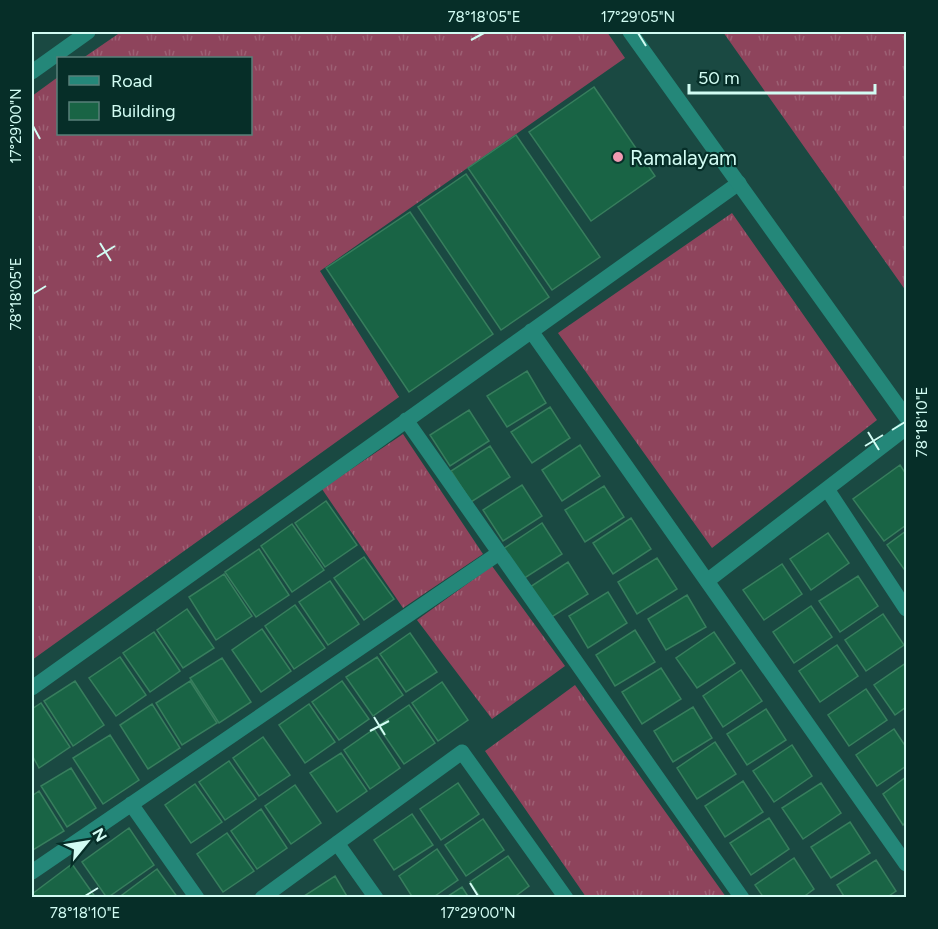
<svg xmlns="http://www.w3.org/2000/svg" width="938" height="929" viewBox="0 0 938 929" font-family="Figtree,sans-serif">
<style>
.grass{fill:url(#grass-tufts)}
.building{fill:#196445;stroke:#377e5d;stroke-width:1.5}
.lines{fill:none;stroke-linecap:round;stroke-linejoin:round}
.minor{stroke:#248779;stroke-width:15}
.tertiary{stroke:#248779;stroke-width:15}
.ticks{fill:none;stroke:#d2fcf3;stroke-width:2}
.poi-dot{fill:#f19ab2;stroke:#062e28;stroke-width:2}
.labels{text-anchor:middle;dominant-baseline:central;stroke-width:4.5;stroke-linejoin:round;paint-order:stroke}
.poi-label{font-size:21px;fill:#d2fcf3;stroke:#062e28;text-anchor:start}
.neatline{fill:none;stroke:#d2fcf3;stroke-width:2}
.ticks-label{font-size:15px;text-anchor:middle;fill:#d2fcf3}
</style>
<defs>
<pattern id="grass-tufts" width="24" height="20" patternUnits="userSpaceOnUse" patternTransform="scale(1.5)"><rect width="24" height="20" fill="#8e445c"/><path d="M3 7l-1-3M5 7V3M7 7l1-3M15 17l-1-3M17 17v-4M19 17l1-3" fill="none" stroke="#9d6074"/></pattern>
</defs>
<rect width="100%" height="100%" fill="#1a4942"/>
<path class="grass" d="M121 32H607L625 58 320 271 399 397 32 660V96L58 77V134H250V58H83Z
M723 32H906V291Z
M732 213 877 420 712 548 558 333Z
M403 434 483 554 403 608 322 489Z
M492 566 565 666 492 719 417 620Z
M575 685 726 897H586L485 751Z"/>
<path class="building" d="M594 87 655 176 591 221 529 132Z
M516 135 600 257 552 290 468 168Z
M466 174 549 297 501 330 418 207Z
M410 212 493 334 409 392 326 268Z
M527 371 546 403 507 427 487 396Z
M550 407 570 438 532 463 511 432Z
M469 410 489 441 450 466 430 435Z
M580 445 600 476 562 501 542 470Z
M490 446 510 477 471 502 451 471Z
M900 465 906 474V525L884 541 853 499Z
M522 485 542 516 503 541 483 510Z
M604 486 624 517 585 542 565 510Z
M326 501 357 545 325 567 295 523Z
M631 518 651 549 613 574 593 543Z
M542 523 562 554 523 579 503 549Z
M292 524 324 570 292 592 261 546Z
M906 531V572L887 545Z
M828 533 849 563 811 590 790 559Z
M259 549 289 595 256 617 225 572Z
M364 557 394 599 364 620 334 578Z
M657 558 677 589 637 614 618 582Z
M568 562 588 594 550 618 530 587Z
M782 564 802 594 764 620 743 590Z
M224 574 252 616 216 640 189 597Z
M858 576 878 606 840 632 819 601Z
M330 581 359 624 328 645 299 602Z
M608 592 627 623 588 648 569 616Z
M687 595 706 627 666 650 648 619Z
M295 605 325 648 294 669 265 626Z
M811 606 832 637 794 663 773 632Z
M187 609 214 648 183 668 157 630Z
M883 614 904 645 866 671 845 640Z
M262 629 291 671 261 692 232 650Z
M635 630 655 662 615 686 596 655Z
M154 632 180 671 150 692 123 653Z
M714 632 735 663 697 688 676 658Z
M410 633 437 672 406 692 380 654Z
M837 645 858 676 820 702 799 671Z
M120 657 146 695 116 716 89 678Z
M377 657 403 695 373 716 346 677Z
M222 658 251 702 219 723 190 678Z
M906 663V707L895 715 874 685Z
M661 668 681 699 642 724 622 692Z
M741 670 762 701 723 727 703 696Z
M75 681 104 725 73 746 44 701Z
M190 681 217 723 182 745 156 703Z
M342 681 369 719 339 740 312 702Z
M442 682 468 720 438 741 412 703Z
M866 689 887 720 849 746 828 715Z
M41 703 70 747 39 768 32 755V709Z
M152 704 180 748 148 769 120 725Z
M309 704 335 742 305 763 279 725Z
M409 705 435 743 404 764 378 726Z
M693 707 712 738 673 762 654 731Z
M766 709 786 740 747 765 727 734Z
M374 729 400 768 370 789 344 750Z
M894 729 906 747V766L877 786 856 755Z
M110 735 139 780 103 804 73 758Z
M263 737 290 775 259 796 233 758Z
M715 742 736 774 697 799 677 768Z
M792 745 812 776 774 802 753 771Z
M341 753 367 791 337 812 310 773Z
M229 761 256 799 225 820 199 782Z
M71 768 96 808 67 827 41 786Z
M906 777V822L903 825 883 794Z
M743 781 763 812 725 837 705 806Z
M458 783 479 814 441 840 420 809Z
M821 783 841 813 803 839 782 808Z
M195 784 222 822 191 843 165 805Z
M295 785 321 823 291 844 265 806Z
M39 791 64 831 33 850 32 848V796Z
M261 809 287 848 257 869 231 831Z
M412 814 433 845 394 870 374 840Z
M769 818 789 849 751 875 730 843Z
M483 819 504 850 466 876 445 845Z
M850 822 870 853 831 878 811 847Z
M129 828 154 865 107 898 82 862Z
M227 833 254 871 223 892 197 854Z
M437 849 458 880 432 898H413L399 876Z
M508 856 529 886 513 898H481L470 882Z
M794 858 814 889 802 898H764L755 885Z
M876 860 896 891 886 898H845L837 885Z
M72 864 96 898H32V894Z
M157 869 178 898H118Z
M335 876 348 898H301Z
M462 887 469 898H445Z"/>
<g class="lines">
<path class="minor" d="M32 72 88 32
M531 331 906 864
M406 420 742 898
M827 489 906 609
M707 581 906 428
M32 688 739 183
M131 804 197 898
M337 843 376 898
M32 872 499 553
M262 898 462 752 566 898"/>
<path class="tertiary" d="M630 32 906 417"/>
</g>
<path class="ticks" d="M638 33 646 46M471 40 484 33M33 126 40 139M100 243 111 261M97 257 115 246M33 294 46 286M892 430 905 422M868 432 879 450M865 446 883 435M374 717 385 735M370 731 389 721M470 883 478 896M85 896 98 888"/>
<circle class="poi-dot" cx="618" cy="157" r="6"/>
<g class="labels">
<g class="poi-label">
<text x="630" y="157">Ramalayam</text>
</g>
</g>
<rect width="938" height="929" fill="none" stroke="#062e28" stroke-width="66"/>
<rect x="57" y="57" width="195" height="78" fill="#062e28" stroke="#588079" stroke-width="1.5"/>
<rect x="69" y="76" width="30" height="9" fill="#248779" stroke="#588079" stroke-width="1.5"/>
<text x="111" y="87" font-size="18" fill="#d2fcf3">Road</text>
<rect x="69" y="102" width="30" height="18" fill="#196445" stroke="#588079" stroke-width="1.5"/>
<text x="111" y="117" font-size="18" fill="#d2fcf3">Building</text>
<g transform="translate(87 842) rotate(60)" stroke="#062e28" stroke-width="4.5" paint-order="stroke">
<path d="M0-4.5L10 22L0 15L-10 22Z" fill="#d2fcf3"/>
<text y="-9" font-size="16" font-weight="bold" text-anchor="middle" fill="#d2fcf3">N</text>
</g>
<path d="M689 84v9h186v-9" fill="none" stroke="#d2fcf3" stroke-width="3"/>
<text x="698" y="84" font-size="18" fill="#d2fcf3" stroke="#062e28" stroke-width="4.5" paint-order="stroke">50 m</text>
<rect x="33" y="33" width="872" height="863" class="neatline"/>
<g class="ticks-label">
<text x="484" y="22">78°18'05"E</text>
<text x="638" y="22">17°29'05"N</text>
<text transform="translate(16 126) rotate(-90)" y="5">17°29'00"N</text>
<text transform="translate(16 294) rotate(-90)" y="5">78°18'05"E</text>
<text transform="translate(922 422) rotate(-90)" y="5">78°18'10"E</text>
<text x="85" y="918">78°18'10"E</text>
<text x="478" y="918">17°29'00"N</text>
</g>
</svg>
